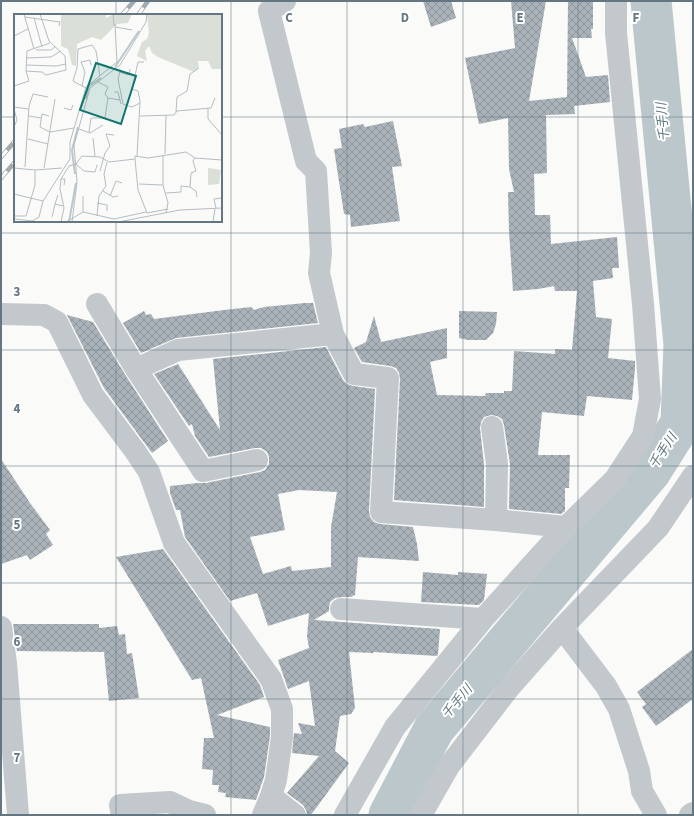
<svg xmlns="http://www.w3.org/2000/svg" width="694" height="816" viewBox="0 0 694 816" font-family="'Source Sans 3','Noto Sans JP',sans-serif">
<style>
.lines{fill:none;stroke-linecap:round;stroke-linejoin:round}
.river{stroke:#bbc7cb;stroke-width:41}
.building{fill:url(#building-cross-hatch);fill-rule:evenodd}
.street{stroke:#c3c8cc;stroke-width:22}
.rail-casing{stroke:#a2aab0;stroke-width:4.5}
.rail{stroke:#fff;stroke-width:3;stroke-dasharray:9;stroke-linecap:butt}
.grid{fill:none;stroke:#657683;stroke-width:1;stroke-opacity:0.55}
.labels{text-anchor:middle;dominant-baseline:central;stroke-width:4;stroke-linejoin:round;paint-order:stroke}
.water-label{font-size:13px;font-style:italic;fill:#60757c;stroke:#fff}
.inset-river{fill:none;stroke:#bbc7cb;stroke-width:2}
.inset-road{fill:none;stroke:#b5bdc2;stroke-width:1}
.view{fill:#0f766e;fill-opacity:0.15;stroke:#0f766e;stroke-width:2}
.inset-edge{fill:none;stroke:#657683;stroke-width:2}
.grid-label{font-size:13px;text-anchor:middle;font-weight:bold;fill:#657683;stroke:#fff;stroke-width:4;stroke-linejoin:round;paint-order:stroke}
</style>
<defs>
<pattern id="building-cross-hatch" width="8" height="8" patternUnits="userSpaceOnUse"><rect width="8" height="8" fill="#aab3b9"/><path d="M0 0l8 8M0 8l8-8" fill="none" stroke="#8e969c"/></pattern>
</defs>
<rect width="100%" height="100%" fill="#fafaf8"/>
<g class="lines">
<path class="river" d="M389 815 434 729 651 471 681 423 684 344 651 1"/>
</g>
<path class="building" d="M423 1H451L456 18 431 27Z
M511 1H546L529 101 567 97 568 1H593V29H591L592 38H572L586 77 608 75 610 102 574 106 575 114 546 115 547 173 534 174 535 215H550L551 244 617 237 619 268H612L613 278 593 281 596 317 612 319 608 358 635 361V368L632 400 587 396 584 416 542 412 538 455H570L569 488H565V511L561 514 509 509 510 464 504 425 502 419 497 416 491 415 484 417 481 422 480 428 484 465V507L394 500 400 379 399 373 396 368 390 366 362 362 354 348 366 342 374 316 381 342 447 328V358L430 362 437 395 485 396 486 393H504V391H512L514 351 555 354V349L572 350 577 291H555L554 286 538 289 513 291 509 231 508 192H514L509 169 508 118 479 124 465 58 515 48Z
M393 121 402 166 392 167 400 221 351 227 350 215 344 214 334 149 342 148 339 129 363 124 365 127Z
M305 303H313L318 323 176 338 141 353 123 323 144 311 146 315 151 314 154 319 224 310 251 307 254 310 264 307Z
M459 311 497 312 496 324 493 333 486 340H468L459 338Z
M67 315 93 322 126 376 168 441 152 453 104 388Z
M326 347 343 380 347 384 353 386 375 389 369 511 370 517 374 522 380 524 413 527 417 544 419 561 358 557 355 595 351 597H342L335 598 330 602 329 608V611L314 620 440 629 438 654 437 656 374 652 373 653 349 652 355 708 351 714 340 716 335 751 349 763 311 815H307L306 810 303 805 287 793 319 756 292 753 294 733 302 734 298 723 315 726 309 681 288 689 278 660 309 648 307 636 309 613 268 626 257 593 230 601 185 537 180 510H176L170 493V486L198 483H206L260 472 265 470 269 464V457L267 452 261 448H255L209 457 195 436 192 424 189 426 154 374 178 364 220 430 213 359ZM299 490 337 492 331 527V567L292 571 291 566 263 574 250 537 285 530 278 494Z
M1 459 30 503 50 530 46 534 53 545 30 560 27 555 1 564Z
M163 549 260 685 264 697 217 715 270 727V736L264 777 256 800 225 797 226 793 218 792 219 785H212L213 770 202 769 204 738H214L201 678 192 680 116 557Z
M423 572 458 575V572L487 574 484 600 479 605 421 602Z
M13 624H99V628L117 626 119 635 125 634 127 654 132 653 139 698 109 701 104 652 17 651Z
M693 649V699L656 726 642 707 646 704 637 692Z"/>
<g class="lines">
<path class="street" d="M285 1 283 2 269 11 306 161 316 171 321 253 319 273 333 334 354 374 388 378 381 512 496 520 566 527
M97 304 136 369 203 471 257 460
M1 314 44 315 57 322 93 395 135 451 149 472 174 543 271 679 282 709V737L276 780 271 796
M136 369 178 350 333 334
M492 427 497 464 496 520
M341 609 483 619
M1 627 6 663 18 815
M562 628 606 686 619 709 639 771 642 791 656 815
M122 815 120 805 170 802 189 811 205 815
M263 815 271 796 295 815
M345 815 395 727 483 619 566 527 615 479 643 436 650 399 643 304 616 33V1
M421 815 449 766 509 688 562 628 658 528 693 476
M690 815 693 813"/>
<defs>
<path id="rail" d="M122 15 134 1
M138 15 148 1
M1 157 15 141
M1 178 15 162"/>
</defs>
<use href="#rail" class="rail-casing"/>
<use href="#rail" class="rail"/>
</g>
<path class="grid" d="M116 1V15M231 1V815M347 1V815M463 1V815M578 1V815M1 117H15M221 117H693M116 221V815M1 233H693M1 350H693M1 466H693M1 583H693M1 699H693"/>
<g class="labels">
<g class="water-label">
<text transform="translate(663 122) rotate(-95)">千手川</text>
<text transform="translate(663 451) rotate(-57)">千手川</text>
<text transform="translate(457 702) rotate(-50)">千手川</text>
</g>
</g>
<g transform="translate(14 14)">
<rect width="208" height="208" fill="#fafaf8"/>
<path d="M194 154 207 156 205 170 194 171Z" fill="#dadfd7"/>
<path d="M47 0H92V4L100 0H118L114 9 103 10 87 26 78 23 63 30 62 52 58 51 54 35 47 32ZM133 0H208V55H198L194 47H184L185 53 180 58 144 43 138 39 135 32 131 37 133 47 123 42 128 28 133 25 135 19Z" fill="#dadfd7"/>
<path class="inset-river" d="M101 53 125 17M72 85 75 72 87 64M61 160 58 136 64 113M55 208 62 169"/>
<path class="inset-road" d="M10 0 20 35M99 0 100 12M11 3 46 8 45 12M20 4 28 33M101 10 103 49M101 13 118 16M0 22 14 15M22 36H37L41 33M12 44 37 43 47 37M12 51 42 52 52 50M12 57 28 58 32 61 52 56 51 42 35 27 26 0M105 58 115 61 116 55M106 58 104 65 109 90 118 93 126 89M0 72 15 67 12 57 13 37 36 29M68 72 71 58 67 48 76 46 77 51M72 74 59 67 63 54 64 35 78 31 82 37 86 62M100 78H104L107 90M94 84 106 86M0 93 14 95M50 94 57 96 59 91M194 94V105L208 121M0 95 3 106 0 113M162 98 163 83 173 77 176 60 185 54M15 102 27 104M35 102 28 100 26 113 36 118M126 102 160 101 163 97 197 94 201 84M65 115 76 119 89 111M36 118 60 114M75 118 77 104H91L94 84 91 80 94 73 84 68M79 124 81 142M14 125 34 130M151 140 152 101M149 141V171L154 189 152 199M123 142 126 87 124 77 118 75 124 48H130M121 145 124 176 133 199M62 150 68 142 86 143 95 148 121 145V142L134 144 172 138 181 144 208 146M11 153 15 92 19 80 34 83M0 154 21 156 48 154M30 154 41 85M86 157 91 139 96 132 92 120 100 121M47 165 55 152 62 150 70 157 81 158 83 151M125 170 149 171M176 173 177 159 182 157 179 147 181 144M89 177 99 183 104 182M152 179 167 178V172L176 173 182 177 183 183M0 180 29 187 56 145V128L72 73 103 48M44 181 41 190 49 192M96 182 102 167 108 169M83 189 93 191V197M202 194 200 185 208 184M69 198V182M133 199 154 195M0 202H12L21 171V156M83 202 85 182 92 172 90 160 93 148M38 203 41 190M0 205 19 207M17 208 25 203 29 187M47 208 50 194 46 175 47 165H51L50 171M52 208 69 198 100 205 132 198M58 208 63 168 60 131 76 74 106 51 132 8 133 0M104 208 166 196 208 194M199 208 201 195"/>
<path class="view" d="M82 49 122 62 107 110 66 96Z"/>
<rect width="208" height="208" class="inset-edge"/>
</g>
<g class="grid-label">
<text x="289" y="22">C</text>
<text x="405" y="22">D</text>
<text x="520" y="22">E</text>
<text x="636" y="22">F</text>
<text x="17" y="296">3</text>
<text x="17" y="413">4</text>
<text x="17" y="529">5</text>
<text x="17" y="646">6</text>
<text x="17" y="762">7</text>
</g>
<rect width="694" height="816" fill="none" stroke="#657683" stroke-width="4"/>
</svg>
